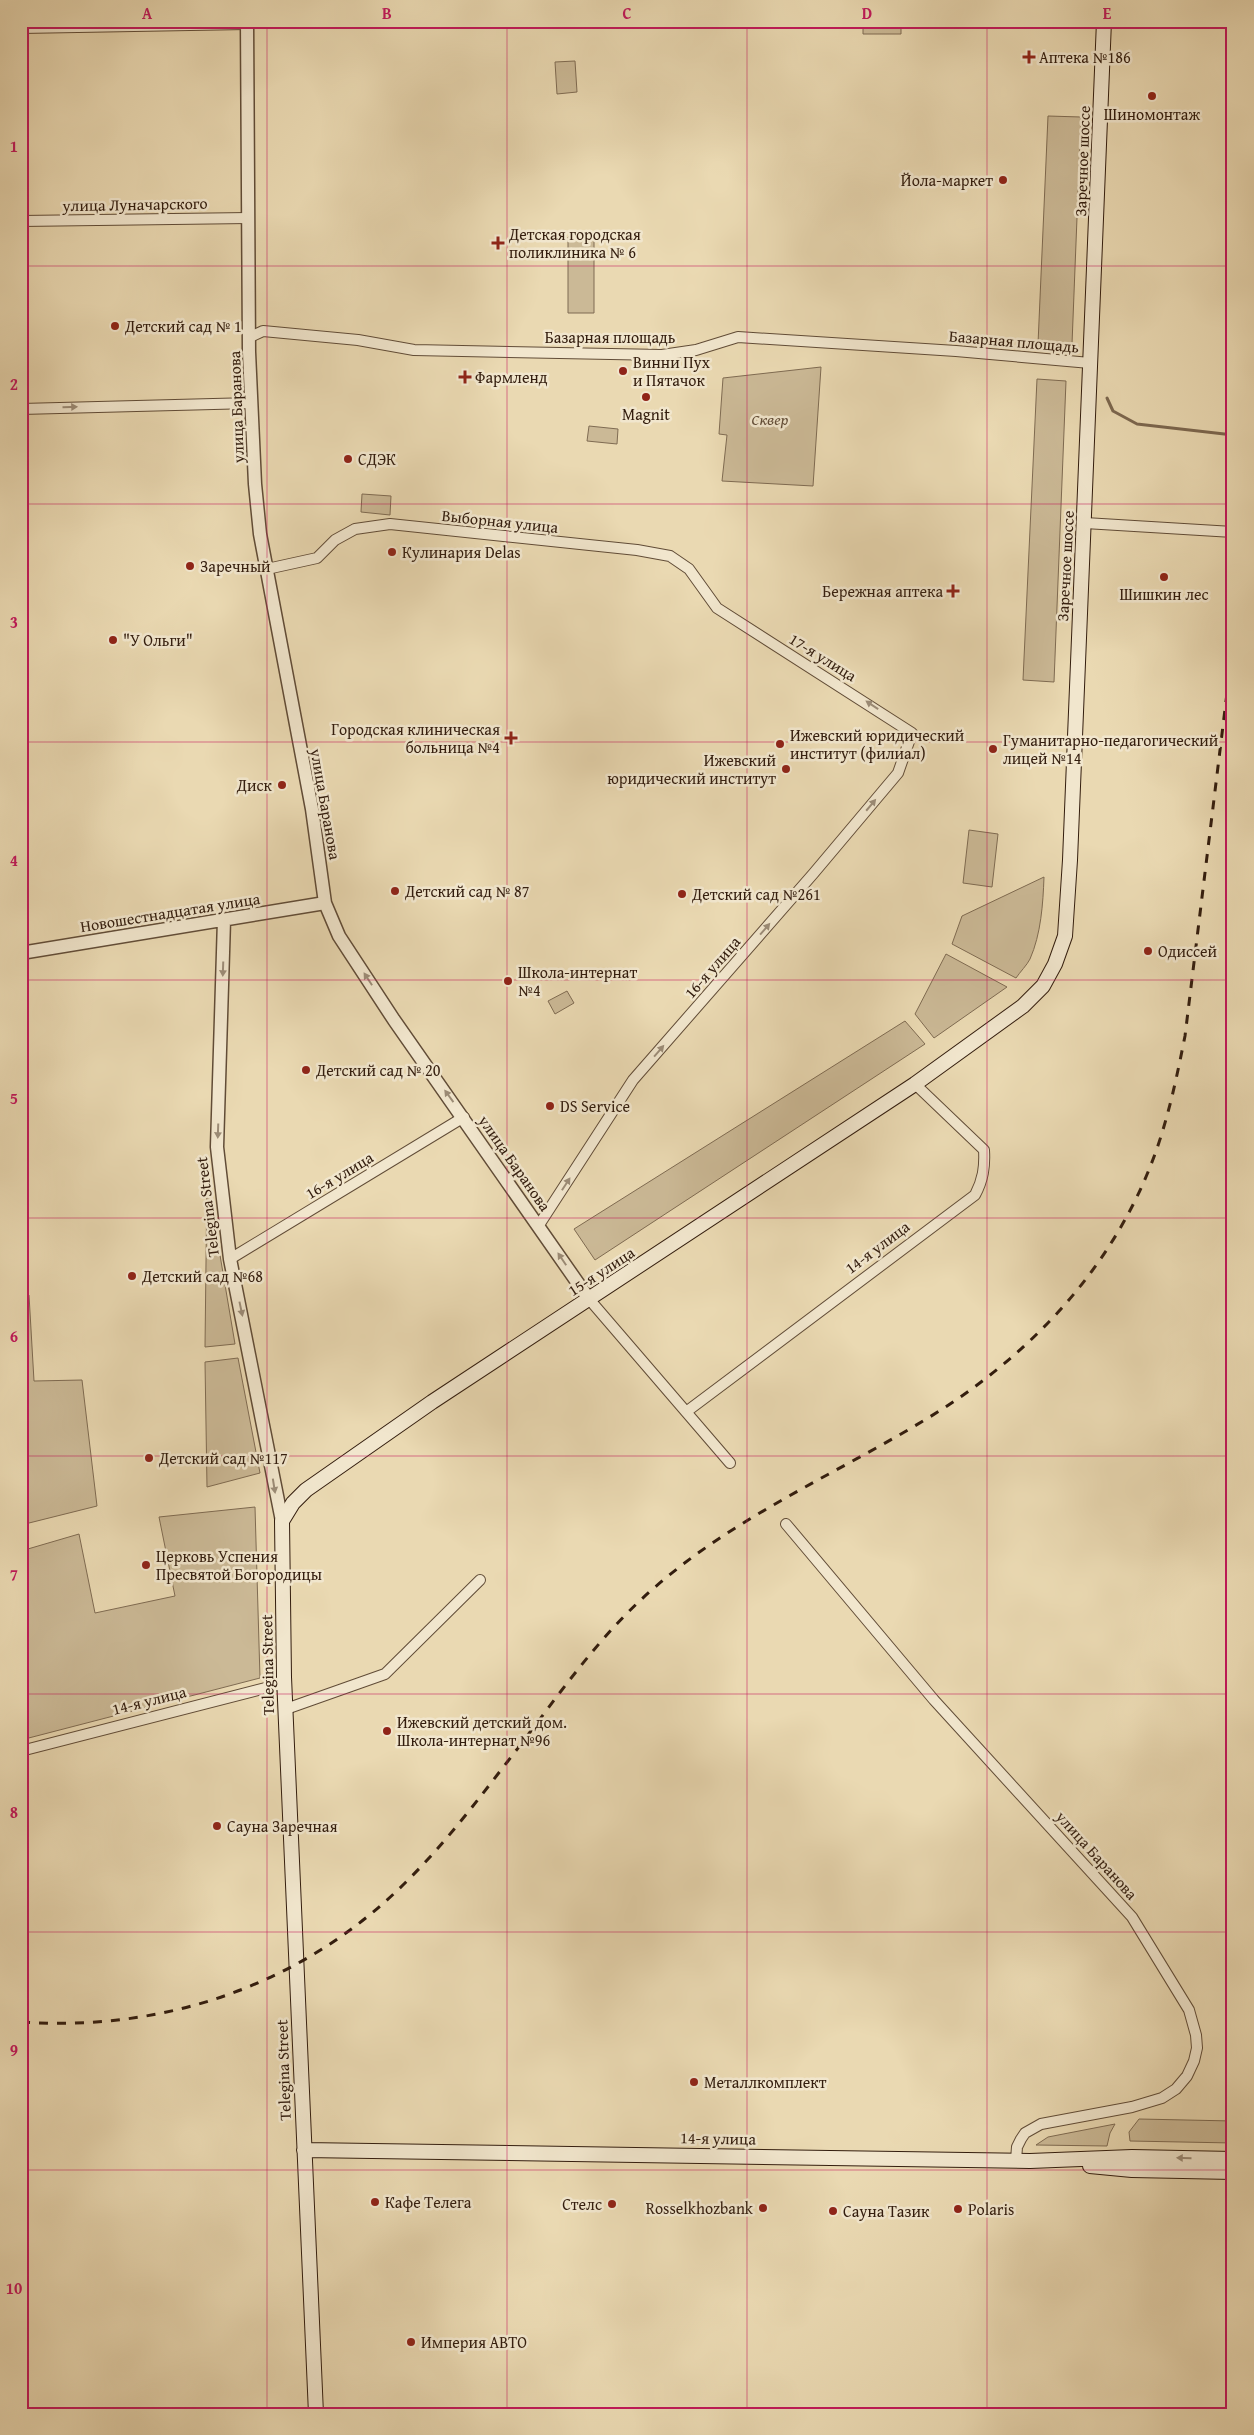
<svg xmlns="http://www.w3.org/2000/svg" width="1254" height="2435" viewBox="0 0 1254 2435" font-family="'Gentium Book Plus',serif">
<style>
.green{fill:#cbb996;stroke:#7f6b52}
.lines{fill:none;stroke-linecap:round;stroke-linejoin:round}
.stream{stroke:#7c674f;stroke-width:3}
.minor-casing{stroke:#614c37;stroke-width:12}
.tertiary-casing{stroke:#614c37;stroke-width:15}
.secondary-casing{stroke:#331d0e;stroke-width:16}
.minor{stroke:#f1e6cd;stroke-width:10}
.tertiary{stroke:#f1e6cd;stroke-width:12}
.secondary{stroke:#f1e6cd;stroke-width:14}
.rail{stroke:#331d0e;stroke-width:3;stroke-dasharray:9 9;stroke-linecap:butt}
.oneway{fill:#9c8c77}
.grid{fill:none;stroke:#c2185b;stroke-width:1;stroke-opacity:0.55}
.poi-dot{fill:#8f2418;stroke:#f1e6cd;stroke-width:2}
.labels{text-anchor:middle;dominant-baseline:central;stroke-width:5;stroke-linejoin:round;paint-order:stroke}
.poi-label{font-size:16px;fill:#331d0e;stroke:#f1e6cd;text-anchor:start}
.street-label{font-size:16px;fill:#331d0e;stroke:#f1e6cd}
.park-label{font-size:16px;font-style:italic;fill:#614c37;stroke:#f1e6cd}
.neatline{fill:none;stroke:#c2185b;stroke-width:2}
.grid-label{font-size:16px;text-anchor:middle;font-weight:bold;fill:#c2185b}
</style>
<rect width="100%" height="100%" fill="#ead9b2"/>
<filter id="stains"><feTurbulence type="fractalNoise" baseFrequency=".004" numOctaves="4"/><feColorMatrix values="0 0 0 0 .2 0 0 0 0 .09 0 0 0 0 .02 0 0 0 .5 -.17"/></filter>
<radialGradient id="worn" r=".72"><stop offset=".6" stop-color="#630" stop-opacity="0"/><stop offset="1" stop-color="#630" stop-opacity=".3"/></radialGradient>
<path class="green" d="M863 21H901V34H863Z
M575 61 577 92 557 94 555 62Z
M1048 116 1081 117 1072 344H1038Z
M594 236V313H568V237Z
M821 367 813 486 722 481 727 435 719 434 723 378Z
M1037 379 1066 381 1054 682 1023 680Z
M589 426 618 429 617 444 587 441Z
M362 494 391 496 390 515 361 512Z
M969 830 998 834 992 887 963 883Z
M1044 877C1043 904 1041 934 1030 959 1027 965 1020 972 1016 978L952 944 962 916Z
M946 954 1007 987 934 1038 915 1014Z
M567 991 574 1003 555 1014 548 1001Z
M905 1021 925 1044 595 1260 574 1229Z
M207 1178 235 1344 205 1347Z
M29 1295 34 1381 82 1380 97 1506 21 1525V1296Z
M238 1358 260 1473 207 1487 205 1362Z
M255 1507 260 1678 21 1740V1551L79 1534 95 1613 175 1596 159 1517Z
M1139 2119 1233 2121V2143L1130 2141 1129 2132Z
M1115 2124 1110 2133 1107 2146 1036 2145 1048 2137Z"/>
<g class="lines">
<path class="stream" d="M1107 398 1113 411 1137 424 1233 435"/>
<defs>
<path id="minor" d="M21 28 247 24
M21 221 249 218
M250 337 263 331 358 340 414 350 662 355 696 350 738 337 956 351 1090 363
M21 409 252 403
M1085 523 1233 532
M267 569 317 558 335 540 355 529 390 524 637 550 670 556 689 569 717 608 912 733 898 773 813 874 633 1080 539 1225
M230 1259 464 1117
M589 1299 730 1463
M686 1412 975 1195C983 1180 985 1167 984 1150L915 1084
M786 1524 934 1700 1132 1917 1189 2010 1196 2035 1197 2048 1194 2061 1187 2076 1176 2089 1162 2098 1132 2107 1041 2124 1025 2133 1021 2139 1017 2147 1016 2160
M286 1709 385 1674 480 1580
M21 1751 285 1683"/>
<path id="tertiary" d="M247 21 249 352 255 484 260 534 312 809 325 903 339 936 394 1020 589 1299
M224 920 217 1147 230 1259 282 1521
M21 953 325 903"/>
<path id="secondary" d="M304 2150 1030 2161 1132 2157 1233 2159
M1090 2166 1132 2170 1233 2172
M316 2414 284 1677 282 1521 293 1503 306 1490 432 1402 915 1084 1023 1006 1043 986 1055 964 1065 936 1070 860 1104 21"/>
</defs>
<use href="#minor" class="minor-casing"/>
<use href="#tertiary" class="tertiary-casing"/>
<use href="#secondary" class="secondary-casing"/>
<use href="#minor" class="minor"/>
<use href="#tertiary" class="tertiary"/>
<use href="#secondary" class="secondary"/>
<path class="rail" d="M21 2022C167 2032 306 1984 410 1878 446 1842 477 1801 508 1761 554 1702 597 1637 654 1588 736 1516 836 1474 928 1418 1030 1356 1114 1267 1155 1154 1169 1115 1177 1076 1185 1036L1233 644"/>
</g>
<defs><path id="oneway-solid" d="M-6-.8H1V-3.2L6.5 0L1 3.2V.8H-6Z" transform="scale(1.25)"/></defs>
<g class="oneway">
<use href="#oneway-solid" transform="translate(70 407) rotate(-2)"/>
<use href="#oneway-solid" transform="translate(872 705) rotate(-146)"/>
<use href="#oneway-solid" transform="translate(871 805) rotate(-50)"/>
<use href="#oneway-solid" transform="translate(765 929) rotate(-49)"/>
<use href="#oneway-solid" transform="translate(223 969) rotate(92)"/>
<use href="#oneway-solid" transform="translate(368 979) rotate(-123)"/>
<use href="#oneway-solid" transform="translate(659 1051) rotate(-49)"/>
<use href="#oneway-solid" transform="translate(449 1096) rotate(-126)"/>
<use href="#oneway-solid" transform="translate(218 1131) rotate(92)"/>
<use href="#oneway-solid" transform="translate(566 1184) rotate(-57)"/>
<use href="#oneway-solid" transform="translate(562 1259) rotate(-124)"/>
<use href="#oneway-solid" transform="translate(241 1309) rotate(78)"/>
<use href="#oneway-solid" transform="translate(274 1486) rotate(81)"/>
<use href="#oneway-solid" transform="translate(1184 2158) rotate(-179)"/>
</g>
<path class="grid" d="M267 21V2414M507 21V2414M747 21V2414M987 21V2414M21 266H1233M21 504H1233M21 742H1233M21 980H1233M21 1218H1233M21 1456H1233M21 1694H1233M21 1932H1233M21 2170H1233"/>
<g class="poi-dot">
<path d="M1026.5 49.5h5v5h5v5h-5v5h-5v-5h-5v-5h5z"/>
<circle cx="1152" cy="96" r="5"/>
<circle cx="1003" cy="180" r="5"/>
<path d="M495.5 235.5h5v5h5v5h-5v5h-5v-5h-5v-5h5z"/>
<circle cx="115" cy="326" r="5"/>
<circle cx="623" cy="371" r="5"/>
<path d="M462.5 369.5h5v5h5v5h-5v5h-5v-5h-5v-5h5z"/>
<circle cx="646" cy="397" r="5"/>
<circle cx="348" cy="459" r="5"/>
<circle cx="392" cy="552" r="5"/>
<circle cx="190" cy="566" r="5"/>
<circle cx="1164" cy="577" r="5"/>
<path d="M950.5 583.5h5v5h5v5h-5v5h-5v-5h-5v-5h5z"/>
<circle cx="113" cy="640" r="5"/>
<path d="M508.5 730.5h5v5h5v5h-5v5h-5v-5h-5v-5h5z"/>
<circle cx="780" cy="744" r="5"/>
<circle cx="993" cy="749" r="5"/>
<circle cx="786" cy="769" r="5"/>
<circle cx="282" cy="785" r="5"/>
<circle cx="395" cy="891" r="5"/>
<circle cx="682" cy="894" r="5"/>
<circle cx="1148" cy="951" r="5"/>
<circle cx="508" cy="981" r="5"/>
<circle cx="306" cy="1070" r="5"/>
<circle cx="550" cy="1106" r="5"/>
<circle cx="132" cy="1276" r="5"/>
<circle cx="149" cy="1458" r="5"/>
<circle cx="146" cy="1565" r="5"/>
<circle cx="387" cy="1731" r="5"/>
<circle cx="217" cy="1826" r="5"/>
<circle cx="694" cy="2082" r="5"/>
<circle cx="375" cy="2202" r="5"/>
<circle cx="612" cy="2204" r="5"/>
<circle cx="763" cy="2208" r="5"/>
<circle cx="958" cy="2209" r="5"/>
<circle cx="833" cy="2211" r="5"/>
<circle cx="411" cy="2342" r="5"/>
</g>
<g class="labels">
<g class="poi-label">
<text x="1039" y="57">Аптека №186</text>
<text x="1152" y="114" text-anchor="middle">Шиномонтаж</text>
<text x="993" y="180" text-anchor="end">Йола-маркет</text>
<text x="509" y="234">Детская городская<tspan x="509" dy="18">поликлиника № 6</tspan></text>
<text x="125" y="326">Детский сад № 1</text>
<text x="633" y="362">Винни Пух<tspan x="633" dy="18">и Пятачок</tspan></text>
<text x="475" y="377">Фармленд</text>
<text x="646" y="414" text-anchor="middle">Magnit</text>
<text x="358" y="459">СДЭК</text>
<text x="402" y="552">Кулинария Delas</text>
<text x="200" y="566">Заречный</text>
<text x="943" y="591" text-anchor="end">Бережная аптека</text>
<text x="1164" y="594" text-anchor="middle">Шишкин лес</text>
<text x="123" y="640">"У Ольги"</text>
<text x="500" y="729" text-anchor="end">Городская клиническая<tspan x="500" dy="18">больница №4</tspan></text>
<text x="790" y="735">Ижевский юридический<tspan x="790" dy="18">институт (филиал)</tspan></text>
<text x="1003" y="740">Гуманитарно-педагогический<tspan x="1003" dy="18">лицей №14</tspan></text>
<text x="776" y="760" text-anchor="end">Ижевский<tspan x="776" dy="18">юридический институт</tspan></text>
<text x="272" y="785" text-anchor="end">Диск</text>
<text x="405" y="891">Детский сад № 87</text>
<text x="692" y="894">Детский сад №261</text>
<text x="1158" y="951">Одиссей</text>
<text x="518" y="972">Школа-интернат<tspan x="518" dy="18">№4</tspan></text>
<text x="316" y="1070">Детский сад № 20</text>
<text x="560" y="1106">DS Service</text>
<text x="142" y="1276">Детский сад №68</text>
<text x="159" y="1458">Детский сад №117</text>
<text x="156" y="1556">Церковь Успения<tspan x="156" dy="18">Пресвятой Богородицы</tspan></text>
<text x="397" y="1722">Ижевский детский дом.<tspan x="397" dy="18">Школа-интернат №96</tspan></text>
<text x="227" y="1826">Сауна Заречная</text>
<text x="704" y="2082">Металлкомплект</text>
<text x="385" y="2202">Кафе Телега</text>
<text x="602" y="2204" text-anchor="end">Стелс</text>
<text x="753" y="2208" text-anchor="end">Rosselkhozbank</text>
<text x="968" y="2209">Polaris</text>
<text x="843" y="2211">Сауна Тазик</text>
<text x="421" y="2342">Империя АВТО</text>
</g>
<g class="street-label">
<text transform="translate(1082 161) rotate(-88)">Заречное шоссе</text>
<text transform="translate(135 204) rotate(-1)">улица Луначарского</text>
<text x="610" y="337">Базарная площадь</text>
<text transform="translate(1014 341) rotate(5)">Базарная площадь</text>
<text transform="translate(236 407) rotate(-92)">улица Баранова</text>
<text transform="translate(500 521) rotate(6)">Выборная улица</text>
<text transform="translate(1065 566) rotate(-87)">Заречное шоссе</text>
<text transform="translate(823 657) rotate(32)">17-я улица</text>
<text transform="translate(326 804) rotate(80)">улица Баранова</text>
<text transform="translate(170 912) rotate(-9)">Новошестнадцатая улица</text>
<text transform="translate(712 967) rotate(-49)">16-я улица</text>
<text transform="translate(515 1163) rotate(55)">улица Баранова</text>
<text transform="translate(339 1175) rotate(-31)">16-я улица</text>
<text transform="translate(207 1207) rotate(-97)">Telegina Street</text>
<text transform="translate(877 1247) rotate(-37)">14-я улица</text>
<text transform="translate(601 1271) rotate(-33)">15-я улица</text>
<text transform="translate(267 1665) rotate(-91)">Telegina Street</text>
<text transform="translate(149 1700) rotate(-14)">14-я улица</text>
<text transform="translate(1097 1855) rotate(48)">улица Баранова</text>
<text transform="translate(283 2070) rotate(-92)">Telegina Street</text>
<text transform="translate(718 2138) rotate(1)">14-я улица</text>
</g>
<g class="park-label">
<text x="770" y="419">Сквер</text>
</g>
</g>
<rect width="1254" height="2435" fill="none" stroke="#ead9b2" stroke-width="55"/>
<rect x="28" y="28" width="1198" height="2380" class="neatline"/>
<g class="grid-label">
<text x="147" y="19">A</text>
<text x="387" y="19">B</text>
<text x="627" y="19">C</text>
<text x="867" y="19">D</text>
<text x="1107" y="19">E</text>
<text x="14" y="152">1</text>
<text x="14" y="390">2</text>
<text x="14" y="628">3</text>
<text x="14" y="866">4</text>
<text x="14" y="1104">5</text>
<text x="14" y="1342">6</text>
<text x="14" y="1580">7</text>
<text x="14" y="1818">8</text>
<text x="14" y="2056">9</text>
<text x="14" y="2294">10</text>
</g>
<rect width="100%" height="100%" filter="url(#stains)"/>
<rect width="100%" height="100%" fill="url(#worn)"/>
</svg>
